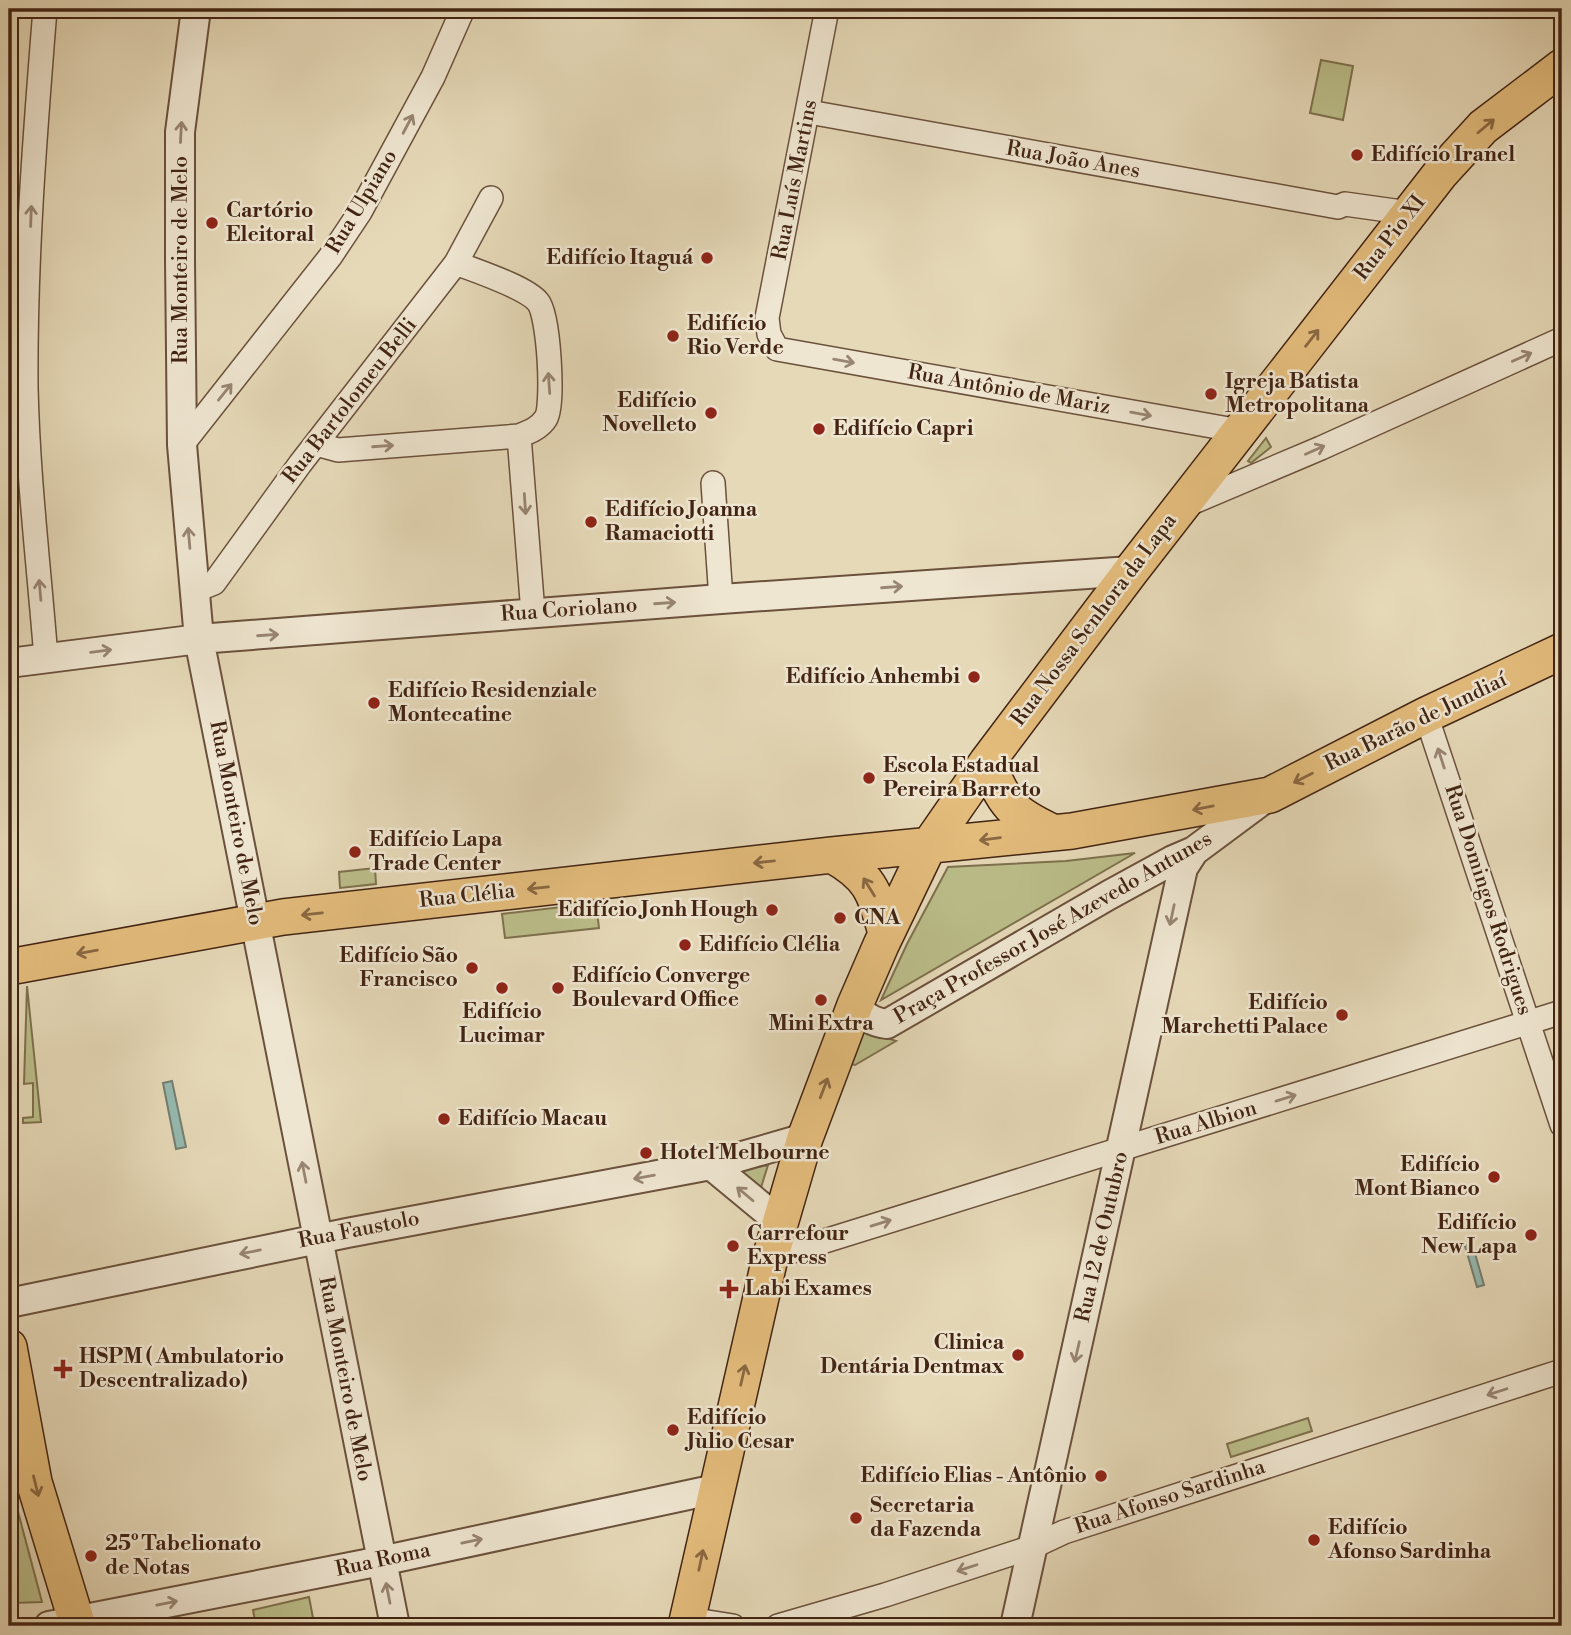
<svg xmlns="http://www.w3.org/2000/svg" width="1571" height="1635" viewBox="0 0 1571 1635" font-family="'Libre Bodoni',serif">
<style>
.green{fill:#bbbe8a;stroke:#7e714e;stroke-width:2}
.water{fill:#96bab1;stroke:#747e72;stroke-width:2}
.lines{fill:none;stroke-linecap:round;stroke-linejoin:round}
.minor-casing{stroke:#6b513c;stroke-width:26}
.tertiary-casing{stroke:#6b513c;stroke-width:32}
.primary-casing{stroke:#422413;stroke-width:38}
.minor{stroke:#efe6d1;stroke-width:23}
.tertiary{stroke:#efe6d1;stroke-width:28}
.primary{stroke:#e3bc7c;stroke-width:35}
.oneway{stroke:#988572}
.oneway2{stroke:#8a6842}
.poi-dot{fill:#8f2418;stroke:#efe6d1;stroke-width:2.5}
.labels{text-anchor:middle;dominant-baseline:central;stroke-width:5;stroke-linejoin:round;paint-order:stroke}
.poi-label{font-size:21px;font-weight:bold;fill:#422413;stroke:#efe6d1;text-anchor:start}
.street-label{font-size:21px;fill:#422413;stroke:#efe6d1}
</style>
<rect width="100%" height="100%" fill="#e6d9b8"/>
<filter id="stains"><feTurbulence type="fractalNoise" baseFrequency=".00286" numOctaves="4"/><feColorMatrix values="0 0 0 0 .2 0 0 0 0 .09 0 0 0 0 .02 0 0 0 .5 -.17"/></filter>
<radialGradient id="worn" r=".72"><stop offset=".6" stop-color="#630" stop-opacity="0"/><stop offset="1" stop-color="#630" stop-opacity=".3"/></radialGradient>
<path class="green" d="M1321 60 1353 66 1343 120 1310 113Z
M1266 438 1271 447 1251 463 1248 461Z
M1135 853 881 1000 907 944 948 867 1066 861Z
M375 868 376 884 340 888 339 872Z
M596 903 599 928 505 938 502 914Z
M27 986 41 1122 23 1123V1118L33 1117V1083L24 1084Z
M859 1028 896 1041 855 1065 847 1063Z
M768 1165 758 1197 725 1173Z
M1308 1418 1312 1431 1231 1457 1227 1444Z
M12 1505 17 1508 42 1602 12 1603Z
M309 1597 314 1623 299 1626H256L253 1610Z"/>
<path class="water" d="M172 1081 186 1147 176 1149 163 1083Z
M1472 1243 1484 1285 1477 1287 1465 1246Z"/>
<g class="lines">
<defs>
<path id="minor" d="M45 9C35 134 25 261 26 387 28 478 39 568 46 658
M827 9 767 318 769 334 777 349 1240 431
M809 112 1338 207 1345 204 1409 213
M519 436 533 613
M316 444 338 450 519 436C529 432 540 428 546 418 554 404 549 315 538 302 526 287 476 271 456 263
M182 445 330 257 360 212 433 77 463 9
M713 483 721 599
M1184 506 1321 448 1562 339
M194 591 214 583 300 464 456 263 491 198
M1426 715 1562 1125
M770 1258 1562 1012
M689 1619 733 1626
M778 1626 885 1595 1032 1547 1064 1532 1562 1371"/>
<path id="tertiary" d="M196 9 180 132V260L182 445 199 639 395 1626
M9 663 199 639 721 599 1131 571
M855 1005C865 1017 872 1022 887 1024L1109 895 1173 860 1194 851 1268 796
M711 1165 780 1222
M9 1303 347 1233 711 1165 805 1138
M49 1626 381 1561 716 1489
M1015 1626 1183 868 1194 851"/>
<path id="primary" d="M987 762C1005 805 1010 812 1052 832
M832 855C871 877 874 891 886 933
M9 967 283 917 832 855 1072 831 1270 795 1426 715 1562 651
M9 1347 34 1482 78 1626
M686 1626 770 1258 805 1138 855 1005 881 945 928 847 987 762 1131 571 1440 174 1483 127 1562 67"/>
</defs>
<use href="#minor" class="minor-casing"/>
<use href="#tertiary" class="tertiary-casing"/>
<use href="#primary" class="primary-casing"/>
<use href="#minor" class="minor"/>
<use href="#tertiary" class="tertiary"/>
<use href="#primary" class="primary"/>
</g>
<defs><path id="oneway-shaft" d="M-6 0H5M1.5-3L5.5 0L1.5 3" fill="none" stroke-width="1.6" stroke-linecap="round" stroke-linejoin="round" transform="scale(1.75)"/></defs>
<g class="oneway">
<use href="#oneway-shaft" transform="translate(408 124) rotate(-62)"/>
<use href="#oneway-shaft" transform="translate(181 132) rotate(-87)"/>
<use href="#oneway-shaft" transform="translate(31 216) rotate(-88)"/>
<use href="#oneway-shaft" transform="translate(1522 357) rotate(-24)"/>
<use href="#oneway-shaft" transform="translate(844 361) rotate(10)"/>
<use href="#oneway-shaft" transform="translate(549 383) rotate(-94)"/>
<use href="#oneway-shaft" transform="translate(225 392) rotate(-51)"/>
<use href="#oneway-shaft" transform="translate(1141 414) rotate(10)"/>
<use href="#oneway-shaft" transform="translate(383 446) rotate(-4)"/>
<use href="#oneway-shaft" transform="translate(1315 450) rotate(-24)"/>
<use href="#oneway-shaft" transform="translate(525 504) rotate(86)"/>
<use href="#oneway-shaft" transform="translate(189 538) rotate(-95)"/>
<use href="#oneway-shaft" transform="translate(892 587) rotate(-4)"/>
<use href="#oneway-shaft" transform="translate(40 590) rotate(-95)"/>
<use href="#oneway-shaft" transform="translate(665 603) rotate(-4)"/>
<use href="#oneway-shaft" transform="translate(268 635) rotate(-4)"/>
<use href="#oneway-shaft" transform="translate(101 651) rotate(-7)"/>
<use href="#oneway-shaft" transform="translate(1441 758) rotate(-108)"/>
<use href="#oneway-shaft" transform="translate(1172 915) rotate(102)"/>
<use href="#oneway-shaft" transform="translate(1286 1098) rotate(-17)"/>
<use href="#oneway-shaft" transform="translate(304 1172) rotate(-101)"/>
<use href="#oneway-shaft" transform="translate(644 1177) rotate(170)"/>
<use href="#oneway-shaft" transform="translate(745 1194) rotate(-140)"/>
<use href="#oneway-shaft" transform="translate(881 1223) rotate(-17)"/>
<use href="#oneway-shaft" transform="translate(250 1252) rotate(169)"/>
<use href="#oneway-shaft" transform="translate(1077 1352) rotate(103)"/>
<use href="#oneway-shaft" transform="translate(1497 1392) rotate(162)"/>
<use href="#oneway-shaft" transform="translate(472 1541) rotate(-12)"/>
<use href="#oneway-shaft" transform="translate(967 1568) rotate(162)"/>
<use href="#oneway-shaft" transform="translate(388 1593) rotate(-101)"/>
<use href="#oneway-shaft" transform="translate(167 1603) rotate(-11)"/>
</g>
<g class="oneway2">
<use href="#oneway-shaft" transform="translate(1486 126) rotate(-40)"/>
<use href="#oneway-shaft" transform="translate(1312 338) rotate(-52)"/>
<use href="#oneway-shaft" transform="translate(1303 778) rotate(153)"/>
<use href="#oneway-shaft" transform="translate(1203 808) rotate(169)"/>
<use href="#oneway-shaft" transform="translate(990 839) rotate(173)"/>
<use href="#oneway-shaft" transform="translate(764 862) rotate(174)"/>
<use href="#oneway-shaft" transform="translate(869 887) rotate(-122)"/>
<use href="#oneway-shaft" transform="translate(538 888) rotate(174)"/>
<use href="#oneway-shaft" transform="translate(312 914) rotate(174)"/>
<use href="#oneway-shaft" transform="translate(87 952) rotate(170)"/>
<use href="#oneway-shaft" transform="translate(824 1088) rotate(-69)"/>
<use href="#oneway-shaft" transform="translate(743 1375) rotate(-77)"/>
<use href="#oneway-shaft" transform="translate(36 1486) rotate(76)"/>
<use href="#oneway-shaft" transform="translate(701 1560) rotate(-78)"/>
</g>
<g class="poi-dot">
<circle cx="1357" cy="155" r="7"/>
<circle cx="212" cy="223" r="7"/>
<circle cx="707" cy="258" r="7"/>
<circle cx="673" cy="336" r="7"/>
<circle cx="1211" cy="394" r="7"/>
<circle cx="711" cy="413" r="7"/>
<circle cx="819" cy="429" r="7"/>
<circle cx="591" cy="522" r="7"/>
<circle cx="974" cy="677" r="7"/>
<circle cx="374" cy="703" r="7"/>
<circle cx="869" cy="778" r="7"/>
<circle cx="355" cy="852" r="7"/>
<circle cx="772" cy="910" r="7"/>
<circle cx="840" cy="918" r="7"/>
<circle cx="685" cy="945" r="7"/>
<circle cx="472" cy="968" r="7"/>
<circle cx="502" cy="988" r="7"/>
<circle cx="558" cy="988" r="7"/>
<circle cx="821" cy="1000" r="7"/>
<circle cx="1342" cy="1015" r="7"/>
<circle cx="444" cy="1119" r="7"/>
<circle cx="646" cy="1153" r="7"/>
<circle cx="1494" cy="1177" r="7"/>
<circle cx="1531" cy="1235" r="7"/>
<circle cx="733" cy="1246" r="7"/>
<path d="M725.5 1278.5h7v7h7v7h-7v7h-7v-7h-7v-7h7z"/>
<circle cx="1018" cy="1355" r="7"/>
<path d="M59.5 1358.5h7v7h7v7h-7v7h-7v-7h-7v-7h7z"/>
<circle cx="673" cy="1430" r="7"/>
<circle cx="1101" cy="1476" r="7"/>
<circle cx="856" cy="1518" r="7"/>
<circle cx="1314" cy="1540" r="7"/>
<circle cx="91" cy="1556" r="7"/>
</g>
<g class="labels">
<g class="poi-label">
<text x="1371" y="155">Edifício Iranel</text>
<text x="226" y="211">Cartório<tspan x="226" dy="24">Eleitoral</tspan></text>
<text x="693" y="258" text-anchor="end">Edifício Itaguá</text>
<text x="687" y="324">Edifício<tspan x="687" dy="24">Rio Verde</tspan></text>
<text x="1225" y="382">Igreja Batista<tspan x="1225" dy="24">Metropolitana</tspan></text>
<text x="697" y="401" text-anchor="end">Edifício<tspan x="697" dy="24">Novelleto</tspan></text>
<text x="833" y="429">Edifício Capri</text>
<text x="605" y="510">Edifício Joanna<tspan x="605" dy="24">Ramaciotti</tspan></text>
<text x="960" y="677" text-anchor="end">Edifício Anhembi</text>
<text x="388" y="691">Edifício Residenziale<tspan x="388" dy="24">Montecatine</tspan></text>
<text x="883" y="766">Escola Estadual<tspan x="883" dy="24">Pereira Barreto</tspan></text>
<text x="369" y="840">Edifício Lapa<tspan x="369" dy="24">Trade Center</tspan></text>
<text x="758" y="910" text-anchor="end">Edifício Jonh Hough</text>
<text x="854" y="918">CNA</text>
<text x="699" y="945">Edifício Clélia</text>
<text x="458" y="956" text-anchor="end">Edifício São<tspan x="458" dy="24">Francisco</tspan></text>
<text x="572" y="976">Edifício Converge<tspan x="572" dy="24">Boulevard Office</tspan></text>
<text x="1328" y="1003" text-anchor="end">Edifício<tspan x="1328" dy="24">Marchetti Palace</tspan></text>
<text x="502" y="1012" text-anchor="middle">Edifício<tspan x="502" dy="24">Lucimar</tspan></text>
<text x="821" y="1024" text-anchor="middle">Mini Extra</text>
<text x="458" y="1119">Edifício Macau</text>
<text x="660" y="1153">Hotel Melbourne</text>
<text x="1480" y="1165" text-anchor="end">Edifício<tspan x="1480" dy="24">Mont Bianco</tspan></text>
<text x="1517" y="1223" text-anchor="end">Edifício<tspan x="1517" dy="24">New Lapa</tspan></text>
<text x="747" y="1234">Carrefour<tspan x="747" dy="24">Express</tspan></text>
<text x="745" y="1289">Labi Exames</text>
<text x="1004" y="1343" text-anchor="end">Clinica<tspan x="1004" dy="24">Dentária Dentmax</tspan></text>
<text x="79" y="1357">HSPM ( Ambulatorio<tspan x="79" dy="24">Descentralizado)</tspan></text>
<text x="687" y="1418">Edifício<tspan x="687" dy="24">Jùlio Cesar</tspan></text>
<text x="1087" y="1476" text-anchor="end">Edifício Elias - Antônio</text>
<text x="870" y="1506">Secretaria<tspan x="870" dy="24">da Fazenda</tspan></text>
<text x="1328" y="1528">Edifício<tspan x="1328" dy="24">Afonso Sardinha</tspan></text>
<text x="105" y="1544">25º Tabelionato<tspan x="105" dy="24">de Notas</tspan></text>
</g>
<g class="street-label">
<text transform="translate(1073 160) rotate(10)">Rua João Anes</text>
<text transform="translate(795 180) rotate(-79)">Rua Luís Martins</text>
<text transform="translate(362 202) rotate(-59)">Rua Ulpiano</text>
<text transform="translate(1390 238) rotate(-52)">Rua Pio XI</text>
<text transform="translate(181 260) rotate(-90)">Rua Monteiro de Melo</text>
<text transform="translate(1009 390) rotate(10)">Rua Antônio de Mariz</text>
<text transform="translate(350 401) rotate(-52)">Rua Bartolomeu Belli</text>
<text transform="translate(569 610) rotate(-4)">Rua Coriolano</text>
<text transform="translate(1094 620) rotate(-53)">Rua Nossa Senhora da Lapa</text>
<text transform="translate(1416 722) rotate(-26)">Rua Barão de Jundiaí</text>
<text transform="translate(236 823) rotate(79)">Rua Monteiro de Melo</text>
<text transform="translate(467 896) rotate(-6)">Rua Clélia</text>
<text transform="translate(1488 900) rotate(72)">Rua Domingos Rodrigues</text>
<text transform="translate(1053 928) rotate(-30)">Praça Professor José Azevedo Antunes</text>
<text transform="translate(1206 1123) rotate(-17)">Rua Albion</text>
<text transform="translate(359 1230) rotate(-11)">Rua Faustolo</text>
<text transform="translate(1102 1237) rotate(-77)">Rua 12 de Outubro</text>
<text transform="translate(345 1379) rotate(79)">Rua Monteiro de Melo</text>
<text transform="translate(1170 1497) rotate(-18)">Rua Afonso Sardinha</text>
<text transform="translate(383 1560) rotate(-12)">Rua Roma</text>
</g>
</g>
<rect width="1571" height="1635" fill="none" stroke="#e6d9b8" stroke-width="35"/>
<rect x="10" y="10" width="1550" height="1614" fill="none" stroke="#422413" stroke-width="3.5"/>
<rect x="18" y="18" width="1536" height="1600" fill="none" stroke="#422413" stroke-width="2"/>
<rect width="100%" height="100%" filter="url(#stains)"/>
<rect width="100%" height="100%" fill="url(#worn)"/>
</svg>
